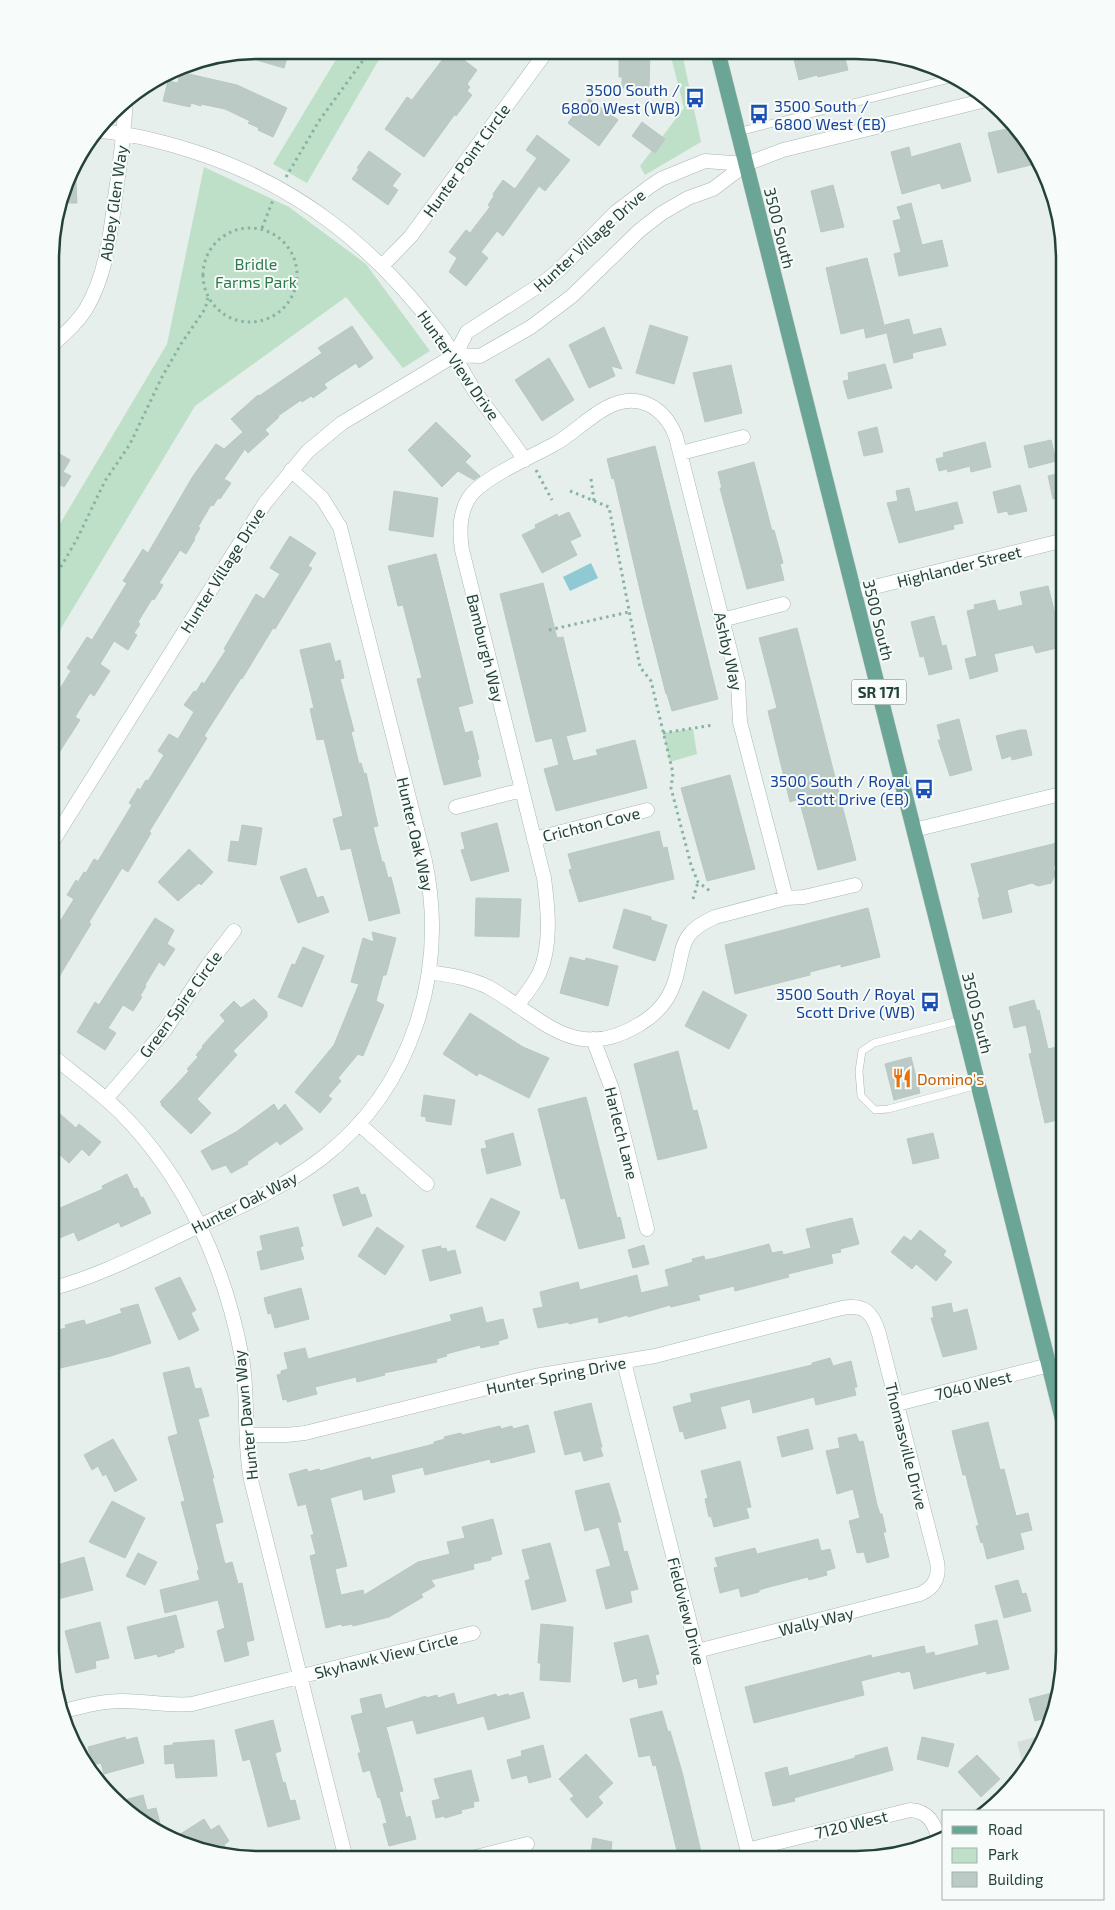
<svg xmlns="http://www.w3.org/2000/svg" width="1115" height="1910" viewBox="0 0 1115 1910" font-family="'Exo 2',sans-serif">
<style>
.built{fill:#d4dfda}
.green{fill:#bfe0c8}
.water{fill:#8ec9d4}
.building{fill:#bbcac4;stroke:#b8c9c2}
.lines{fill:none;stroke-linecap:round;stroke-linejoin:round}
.service-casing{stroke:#a8b8b2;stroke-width:8}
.minor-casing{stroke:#a8b8b2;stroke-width:15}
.primary-casing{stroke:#c2cac8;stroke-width:16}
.path{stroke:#86b3a5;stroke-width:3;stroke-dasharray:2.5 4;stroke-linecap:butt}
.service{stroke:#fff;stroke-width:7}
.minor{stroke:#fff;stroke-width:14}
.primary{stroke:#6aa596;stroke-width:15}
.labels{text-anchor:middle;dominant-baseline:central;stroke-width:4;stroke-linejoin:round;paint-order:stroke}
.shield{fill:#f7fbf9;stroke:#637a73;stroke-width:1}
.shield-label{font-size:15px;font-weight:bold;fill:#24423a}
.transit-label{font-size:16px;fill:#164399;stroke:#f7fbf9;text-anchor:end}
.street-label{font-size:16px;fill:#24423a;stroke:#f7fbf9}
.park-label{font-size:16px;fill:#2d7a4b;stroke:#f7fbf9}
.food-label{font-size:16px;fill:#c56008;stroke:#f7fbf9;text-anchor:start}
.rim{fill:none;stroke:#24423a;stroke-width:2.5}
</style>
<rect width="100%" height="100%" fill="#e6efeb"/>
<path class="built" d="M1046 1734 1025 1773 1017 1742Z"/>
<path class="green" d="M341 51H384L307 183 273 164Z
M670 53H682L701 142 645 175 640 166 684 108Z
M204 167 289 207 366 264 430 351 403 368 346 297 195 406 51 645V539L167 344Z
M693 729 697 754 670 762 663 733Z"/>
<path class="water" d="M591 563 598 578 570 591 563 577Z"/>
<path class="building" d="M258 50H289L284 68 236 54Z
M449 51H452L477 70 467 84 470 87 467 91 472 95 456 116 455 114 424 157 385 129 407 97 412 100Z
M619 52H650L649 88H622V77H619Z
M800 53 844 54 848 70 818 77 817 75 799 80 793 55Z
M180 72 237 85 287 108 273 137 258 130 259 128 248 123 250 121 225 109 201 104V106L191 103 190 107 163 101 168 81 178 83Z
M589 99 618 120 599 146 568 123 578 109 580 111Z
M642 122 665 139 655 153 632 136Z
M1016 127 1030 142 1035 164 998 173 988 133Z
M537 135 570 160 545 191 539 186 503 236 497 231 481 252 488 258 466 286 449 272 457 258 449 252 466 230 470 233 490 207 488 205 494 196 493 194 503 180 515 189 537 158 526 150Z
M960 143 971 181 942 189 940 183 902 194 891 152 909 147 911 157Z
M369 151 401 174 392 186 398 190 388 205 352 179 359 169 357 168Z
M75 161 77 203H60L72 166Z
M833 185 844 227 821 232 811 191Z
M911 203 922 245 942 240 948 266 899 276 894 254 901 252 893 221 901 219 897 207Z
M867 258 886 333 866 338 864 328 841 334 826 268Z
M909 319 913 335 941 328 946 345 912 353 913 358 894 363 885 325Z
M650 325 688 337 674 384 636 373Z
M352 326 373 358 359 368 356 363 324 384 327 388 313 398 311 396 302 402 301 400 278 416 279 417 265 430 269 434 248 453 245 449 224 479 231 483 220 499 218 498 213 506 211 505 198 527 200 528 194 538 195 539 186 554 180 550 159 583 163 585 154 600 152 599 138 622 140 624 134 633 137 635 128 650 114 641 100 664 110 671 94 696 90 693 75 717 80 720 51 765V703L71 671 67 668 87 637 92 640 127 583 123 581 143 549 148 553 193 476 216 444 224 449 243 432 231 419 258 395 259 396 322 353 318 348Z
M604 327 622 369 611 366 615 376 589 388 569 345Z
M549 358 574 400 542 421 515 380Z
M885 364 892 388 848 399 843 381 849 380 848 373Z
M731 365 742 413 705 422 693 373Z
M436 422 471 456 465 462 480 476 474 480 458 471 442 487 408 450Z
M877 427 883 452 864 456 858 432Z
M1051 440 1056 461 1029 468 1024 446Z
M985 442 991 467 971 472 970 466 948 472 947 469 939 471 936 459 944 457 943 453Z
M655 446 718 699 672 711 667 694H666L643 603 614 478 612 479 607 459Z
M51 449 70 460 63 472 71 476 64 487 57 483 51 492Z
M754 462 772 531 774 530 783 563 780 564 784 580 747 589 720 488H722L718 472Z
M1065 472V496L1053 499 1048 476Z
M1020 485 1027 511 1009 515 1007 511 998 513 993 492Z
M909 488 915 512 957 502 963 523 953 525 954 529 899 543 887 503 898 501 896 491Z
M394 491 438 498 433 537 389 530Z
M569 512 581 536 570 541 577 555 542 573 522 535 536 528 535 525 557 514 558 517Z
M290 536 316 553 308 566 312 568 275 629 273 628 242 679 241 678 204 736 207 738 149 832 151 833 128 872 122 868 89 922 91 924 51 990V932L57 922 59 923 74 899 67 895 76 880 78 882 84 872 86 873 94 859 98 861 132 805 129 803 138 788 140 790 146 780 148 781 164 755 158 751 169 734 178 739 194 712 184 705 194 691 196 692 202 682 204 684 226 650 224 649 256 594 264 599 280 574 270 568Z
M436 554 473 703 458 707 465 733 472 731 479 759 477 760 481 776 444 785 417 679 422 678 403 605 398 606 388 566Z
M543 583 557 638 563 637 586 731 566 736 573 761 598 755 596 750 635 740 647 788 556 811 544 769 559 765 552 738 536 742 500 594Z
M1048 586 1056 618 1065 616V646L1036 653 1033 645 994 654 998 671 970 679 965 659 977 656 967 611 975 609 974 605 995 600 998 611 1023 605 1020 592Z
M934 616 942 646 946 645 952 669 929 675 924 656 920 657 911 622Z
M797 628 856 860 818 870 799 799 790 802 768 711 777 708 759 638Z
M330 643 335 662 340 660 344 678 340 679 354 731 351 732 359 764 361 763 364 774 366 773 378 826 373 827 382 862H384L388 878 391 877 400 913 369 921 351 848 341 850 333 819 343 816 324 739 317 740 310 709 314 708 300 650Z
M959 719 972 770 950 776 938 740H941L937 725Z
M1020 730H1026L1032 755 1012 760 1011 756 1002 759 996 736Z
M730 775 755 869 707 881 681 788Z
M497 823 509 871 471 881 461 850 465 849 461 833Z
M242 825 262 828 256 865 228 861 231 841 239 842Z
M659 831 663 848 667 847 674 879 579 902 569 870 572 869 568 854Z
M1065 841V863L1053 866 1055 875 1051 883 1038 886 1032 883 1007 890 1012 912 983 919 978 898 980 897 971 864Z
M189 849 213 872 201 885 199 883 178 901 158 882Z
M306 868 317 898 323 896 329 912 298 923 280 877Z
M476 898 521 899 519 937 475 936Z
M868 908 880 957 841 967V964L810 972V975L735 994 725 945Z
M624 909 651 917V920L667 925 655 961 613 948Z
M155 918 174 930 167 944 175 949 164 966 159 962 145 985 146 986 140 996 142 997 133 1011 123 1005 108 1028 116 1033 105 1050 77 1032 95 1002 99 1005Z
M372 932 396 938 386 975H383L376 1001 384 1005 363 1056 358 1054 338 1078 341 1081 328 1096 332 1099 320 1113 295 1092 334 1045 359 984 351 982 363 938 374 942Z
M303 947 324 956 302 1007 278 997 292 964 295 965Z
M570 957 585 961 586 958 618 966 608 1006 560 993Z
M703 991 747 1015 729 1049 685 1026Z
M254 999 267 1012V1017L233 1051 237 1055 197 1099 211 1113 191 1134 161 1105 162 1104 160 1102 189 1071 187 1069 198 1057 196 1055 203 1047 202 1046 225 1021 220 1015 234 1001 241 1008Z
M1034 1000 1037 1011 1039 1010 1048 1049 1057 1047 1065 1080V1118L1045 1123 1029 1054 1032 1053 1026 1025 1014 1028 1009 1007Z
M470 1013 523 1047 549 1058 529 1098 479 1073 477 1076 443 1054Z
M678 1051 693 1111 697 1110 707 1148 658 1160 634 1064Z
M911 1057 920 1093 894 1100 885 1064Z
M424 1095 455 1100 451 1125 426 1121V1117L421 1116Z
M586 1097 617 1218 620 1217 625 1238 579 1249 565 1198 561 1199 538 1109Z
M274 1104 278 1111 285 1104 303 1129 280 1145 277 1141 247 1162 248 1164 231 1173 226 1165 212 1170 201 1151 236 1132Z
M51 1106 76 1128 79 1124 101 1142 89 1156 82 1149 69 1163 51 1147Z
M513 1133 521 1165 487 1174 481 1149 487 1148 485 1141Z
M933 1133 939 1158 913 1164 907 1139Z
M127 1174 134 1189 137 1188 141 1198 143 1197 151 1213 121 1227 119 1222 78 1241 74 1232 50 1242 51 1212 103 1189 102 1186Z
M358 1187 361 1195 365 1194 372 1216 343 1226 333 1195Z
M491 1198 520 1212 505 1241 476 1227Z
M852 1218 859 1244 840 1249 841 1252 831 1254 833 1263 788 1274 789 1277 735 1291 734 1286 698 1295 700 1300 671 1307 670 1305 628 1317V1315L599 1323 598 1317 569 1324V1322L538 1328 533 1309 543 1307 540 1292 578 1282 580 1290 637 1275 641 1293 669 1286 665 1270 693 1262 692 1259 704 1256 705 1260 715 1258 769 1244 772 1253 782 1251 783 1255 811 1248 806 1229Z
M298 1227 303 1246 300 1247 304 1259 261 1270 257 1252 263 1250 260 1236Z
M377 1227 404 1246 385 1275 358 1256Z
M920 1230 946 1251 943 1255 952 1262 936 1281 916 1264 912 1269 891 1252 904 1236 911 1241Z
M644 1245 649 1264 633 1268 628 1250Z
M441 1246V1249L446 1248 447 1252 455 1250 461 1273 430 1281 422 1250Z
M180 1277 196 1310 191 1313 199 1330 179 1340 155 1288Z
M301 1288 309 1319 275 1328 271 1313 268 1314 264 1298Z
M951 1303 953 1313 967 1309 977 1349 943 1357 931 1318H934L932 1307Z
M138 1304 151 1343 111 1356 52 1370 50 1362V1332L66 1328 65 1325 84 1320 86 1325 122 1313 120 1309Z
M482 1307 486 1323 503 1319 508 1338 498 1341 499 1344 481 1348 480 1345 446 1354 447 1356 436 1359 437 1362 384 1373 385 1375 357 1382 356 1377 315 1387 317 1394 287 1402V1399L283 1400 277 1375 281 1374V1371L288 1369 284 1353 305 1348 308 1359 452 1321 450 1315Z
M830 1358 833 1366 851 1361 857 1387H854L856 1395 816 1405 814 1397 753 1413 750 1399 720 1407 726 1428 685 1439 683 1431 680 1432 673 1407 692 1402 690 1394 812 1365V1363Z
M189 1367 195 1389 201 1388 209 1416 198 1419 214 1478H212L223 1522 215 1524 225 1564 232 1562 238 1584 242 1583 254 1640 246 1642 249 1655 225 1662 217 1631 225 1628 218 1600 165 1613 160 1590 200 1580 197 1571 199 1570 181 1502 185 1501 168 1437 178 1434 163 1373Z
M591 1403 602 1447H600L603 1456 584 1461 581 1451 565 1455 554 1412Z
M988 1422 1000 1470 1004 1469 1016 1516 1028 1513 1032 1530 1020 1533 1024 1549 987 1559 983 1542 981 1543 976 1526H979L968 1484 966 1475H963L952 1431Z
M528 1425 535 1452 491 1463 490 1459 425 1475 423 1467 391 1475 395 1492 364 1500 362 1489 330 1498 347 1566 335 1569 341 1595 363 1590 364 1595 418 1562 450 1554 447 1542 465 1538 462 1527 493 1519 502 1554 491 1557V1560L473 1564 474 1569 431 1580 435 1586 421 1594 423 1597 389 1617 353 1626 352 1624 342 1626 341 1624 326 1628 310 1556 316 1554 311 1535H314L306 1504 298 1506 289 1474 307 1469 308 1472 319 1469 320 1471 370 1457 371 1460 434 1444V1442L445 1439 444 1437 461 1433 462 1435 500 1426 501 1429 512 1426 513 1429Z
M808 1429 813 1449 782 1457 777 1437Z
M856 1434 859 1442 863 1441 877 1505 880 1514H882L886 1532H883L889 1557 867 1563 864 1552 857 1553 849 1521 860 1518 853 1489 837 1494 826 1451 840 1448 838 1438Z
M113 1439 137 1480 115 1492 106 1474 103 1476 98 1466 92 1470 84 1455Z
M740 1461 751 1507 746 1508 749 1518 714 1527 711 1516 709 1517 705 1499 708 1498 701 1471Z
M609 1483 621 1522H617L624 1552 627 1551 638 1589 630 1591 632 1602 606 1609 596 1570 611 1566 599 1527 585 1531 575 1491Z
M112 1501 145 1518 125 1558 89 1542Z
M818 1539 821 1551 830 1549 835 1568 826 1571 827 1575 809 1580 808 1577 769 1587 759 1590V1592L741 1597 739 1588 720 1593 714 1568 718 1567 715 1558 755 1548 757 1554Z
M550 1543 566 1601 532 1610 525 1581 530 1579 522 1550Z
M138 1553 157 1562 145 1585 126 1576Z
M84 1557 93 1590 50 1601V1567Z
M1018 1580 1022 1594 1026 1593 1031 1611 1004 1618 995 1586Z
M176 1615 184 1647 174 1650 175 1652 158 1657 157 1654 135 1659 127 1627Z
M997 1620 1009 1669 987 1674 986 1671 914 1689 910 1671 901 1673 900 1671 861 1681 864 1695 754 1723 745 1687 871 1655 872 1658 924 1646 926 1654 934 1652 935 1656 979 1645 975 1625Z
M100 1622 109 1658 95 1661 96 1668 76 1673 65 1631Z
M541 1624 573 1627 570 1682 540 1680 541 1663H538Z
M648 1635 659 1674 655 1675 657 1684 639 1688 637 1678 623 1682 614 1643Z
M1059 1691 1055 1715 1035 1721 1029 1699Z
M523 1692 530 1718 488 1730 484 1716 417 1734 413 1720 386 1727 403 1791 399 1792 406 1818 410 1816 416 1839 389 1846 383 1824 387 1823 380 1797 378 1798 370 1770 363 1772 358 1753H361L351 1716 363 1713 360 1699 381 1694 385 1709 426 1696V1698L437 1695 438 1698 454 1693 457 1705 496 1694 497 1697 508 1694 509 1696Z
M662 1711 668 1732 670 1731 682 1772 703 1860 679 1859 656 1765 653 1766 650 1755 639 1757 630 1719Z
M273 1720 281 1751 275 1753 283 1783 285 1782 290 1801 295 1800 300 1819 268 1827 250 1759 243 1761 235 1730Z
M125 1737 126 1740 137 1737 144 1763 104 1774 101 1763 92 1765 88 1747Z
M922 1737 954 1744 948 1767 917 1759Z
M214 1740 217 1776 176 1778 174 1763 165 1764 164 1746 173 1745V1743Z
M543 1745 551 1777 529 1783 527 1775 512 1779 507 1760 522 1756 521 1751Z
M887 1747 893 1770 794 1798 795 1801 773 1806 765 1773 787 1767 789 1776 855 1758V1756Z
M586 1754 613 1783 598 1797 603 1803 587 1818 570 1799 574 1796 559 1779Z
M977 1755 1000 1779 981 1797 958 1772Z
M471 1770 479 1801 473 1802 474 1807 461 1810 462 1813 445 1818 444 1816 436 1818 432 1801 440 1799 434 1779Z
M143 1795 147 1810 156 1808 163 1835 131 1817 117 1802Z
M204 1819 211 1830 219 1825 229 1841 224 1845 232 1858 178 1844 171 1840Z
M593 1838 612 1842 610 1859H590Z"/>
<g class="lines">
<defs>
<path id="service" d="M738 132 957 77
M962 1020 874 1043 862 1051 859 1071 861 1096 875 1110 888 1109 978 1085"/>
<path id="minor" d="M98 131C131 133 164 142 195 152 298 185 376 248 440 334 455 354 464 376 478 396 494 417 510 438 525 460
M383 265 411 236 546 52
M52 345C64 335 77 323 86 309 106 275 110 237 115 198 120 165 124 132 126 99
M455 355 467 332 543 283 559 270 616 212 649 187 661 179 705 161 746 164
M681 453 743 437
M854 592 1065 540
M722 620 783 604
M456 807 522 790
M914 830 1065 793
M534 839 647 810
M51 844 265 503 308 451 342 423 455 355 480 356 531 327 572 296 640 230 662 213 688 198 713 189 746 164 783 150 990 99
M429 972C449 975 470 978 488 987 541 1016 574 1065 640 1024 657 1014 669 1000 675 981 685 948 677 934 715 917L786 898 804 897 855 885
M517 1006C524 996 533 986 539 974 552 946 548 908 544 878L462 550C459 531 459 511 471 495 484 478 532 456 553 445 572 435 587 418 606 408 637 391 664 406 676 437L738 682 740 722 786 898
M593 1039 612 1089 647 1229
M51 1055C74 1074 100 1092 121 1113 187 1180 225 1267 242 1358 249 1398 243 1440 251 1480L346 1859
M106 1099 165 1030 208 965 234 931
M359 1124 427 1184
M50 1289C101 1276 146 1251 193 1229 237 1208 283 1188 322 1158 413 1088 448 971 425 861L340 527 322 498 291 470
M624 1362 750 1860
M897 1404 1065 1361
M247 1435H286L305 1433 535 1376 655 1356 842 1308C865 1304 873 1313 879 1334L937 1562C940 1577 934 1588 920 1594L697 1651
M60 1712C80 1707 101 1701 122 1701 146 1701 168 1706 192 1704L473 1633
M747 1850 910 1810C929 1811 935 1824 939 1841
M468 1859 527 1844"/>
<path id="primary" d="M718 53 1065 1429"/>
</defs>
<use href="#service" class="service-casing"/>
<use href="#minor" class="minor-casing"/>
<use href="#primary" class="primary-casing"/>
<path class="path" d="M286 177 319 121 370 51
M262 228 273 200
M203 275a47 47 0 1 1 94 0a47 47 0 1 1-94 0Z
M536 470 552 500
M591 479 594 501
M570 491 609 507 640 667 651 681 673 773 671 788 691 865 698 882 710 891
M51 584 77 539 105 481 130 444 162 377 181 344 205 309 208 298
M549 630 629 612
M663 733 713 725
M693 899 698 882"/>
<use href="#service" class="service"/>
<use href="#minor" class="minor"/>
<use href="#primary" class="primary"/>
</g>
<defs>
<symbol id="bus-bare" viewBox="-9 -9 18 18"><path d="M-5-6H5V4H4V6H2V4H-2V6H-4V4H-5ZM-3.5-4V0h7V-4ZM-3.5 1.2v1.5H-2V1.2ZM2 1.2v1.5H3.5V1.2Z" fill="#1a4fb4" stroke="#f7fbf9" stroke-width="2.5" paint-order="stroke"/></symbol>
<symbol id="restaurant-bare" viewBox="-9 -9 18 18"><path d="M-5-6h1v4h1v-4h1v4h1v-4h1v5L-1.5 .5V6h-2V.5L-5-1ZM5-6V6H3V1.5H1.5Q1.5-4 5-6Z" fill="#e8710a" stroke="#f7fbf9" stroke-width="2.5" paint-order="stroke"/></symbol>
</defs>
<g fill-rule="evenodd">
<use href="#bus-bare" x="681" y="84" width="28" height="28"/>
<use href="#bus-bare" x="745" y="100" width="28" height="28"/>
<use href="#bus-bare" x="910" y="775" width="28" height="28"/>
<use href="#bus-bare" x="916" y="988" width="28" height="28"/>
<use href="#restaurant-bare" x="888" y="1064" width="28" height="28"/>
</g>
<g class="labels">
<rect class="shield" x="851.5" y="679.5" width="55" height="25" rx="4"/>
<g class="shield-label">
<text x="879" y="692">SR 171</text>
</g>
<g class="transit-label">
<text x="680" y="89">3500 South /<tspan x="680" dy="18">6800 West (WB)</tspan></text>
<text x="774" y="105" text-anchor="start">3500 South /<tspan x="774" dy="18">6800 West (EB)</tspan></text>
<text x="909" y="780">3500 South / Royal<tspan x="909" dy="18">Scott Drive (EB)</tspan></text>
<text x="915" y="993">3500 South / Royal<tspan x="915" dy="18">Scott Drive (WB)</tspan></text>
</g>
<g class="street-label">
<text transform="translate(466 160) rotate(-54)">Hunter Point Circle</text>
<text transform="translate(113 203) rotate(-82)">Abbey Glen Way</text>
<text transform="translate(780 228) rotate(76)">3500 South</text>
<text transform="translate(589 240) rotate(-42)">Hunter Village Drive</text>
<text transform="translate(459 365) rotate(55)">Hunter View Drive</text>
<text transform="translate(959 566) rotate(-14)">Highlander Street</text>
<text transform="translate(222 570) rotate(-58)">Hunter Village Drive</text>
<text transform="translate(879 620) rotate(76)">3500 South</text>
<text transform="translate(486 648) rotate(76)">Bamburgh Way</text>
<text transform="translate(729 651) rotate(77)">Ashby Way</text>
<text transform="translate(591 824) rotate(-14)">Crichton Cove</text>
<text transform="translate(416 834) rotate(77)">Hunter Oak Way</text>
<text transform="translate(180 1004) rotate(-54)">Green Spire Circle</text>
<text transform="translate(978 1013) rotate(76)">3500 South</text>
<text transform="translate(622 1133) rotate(76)">Harlech Lane</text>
<text transform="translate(244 1202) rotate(-27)">Hunter Oak Way</text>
<text transform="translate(556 1375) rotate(-11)">Hunter Spring Drive</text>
<text transform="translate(973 1385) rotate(-14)">7040 West</text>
<text transform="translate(245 1415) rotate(-96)">Hunter Dawn Way</text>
<text transform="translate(907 1446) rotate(76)">Thomasville Drive</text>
<text transform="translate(687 1611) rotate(76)">Fieldview Drive</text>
<text transform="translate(816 1621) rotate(-14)">Wally Way</text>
<text transform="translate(386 1655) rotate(-14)">Skyhawk View Circle</text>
<text transform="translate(851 1824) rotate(-14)">7120 West</text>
</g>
<g class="park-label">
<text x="256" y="263">Bridle<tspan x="256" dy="18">Farms Park</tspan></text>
</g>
<g class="food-label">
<text x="917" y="1078">Domino's</text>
</g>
</g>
<path d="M0 0H1115V1910H0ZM259 59H856A200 200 0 0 1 1056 259V1651A200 200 0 0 1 856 1851H259A200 200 0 0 1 59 1651V259A200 200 0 0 1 259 59Z" fill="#f7fbf9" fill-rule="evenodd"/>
<path class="rim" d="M259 59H856A200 200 0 0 1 1056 259V1651A200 200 0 0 1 856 1851H259A200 200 0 0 1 59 1651V259A200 200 0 0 1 259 59Z"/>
<rect x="942" y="1810" width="162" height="90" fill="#f7fbf9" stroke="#a3b1ad"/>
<rect x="952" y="1826" width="25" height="8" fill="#6aa596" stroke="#a3b1ad"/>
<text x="988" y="1835" font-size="15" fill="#24423a">Road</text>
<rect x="952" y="1848" width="25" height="15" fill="#bfe0c8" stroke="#a3b1ad"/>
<text x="988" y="1860" font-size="15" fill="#24423a">Park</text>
<rect x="952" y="1872" width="25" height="15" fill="#bbcac4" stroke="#a3b1ad"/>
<text x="988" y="1885" font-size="15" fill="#24423a">Building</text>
</svg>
